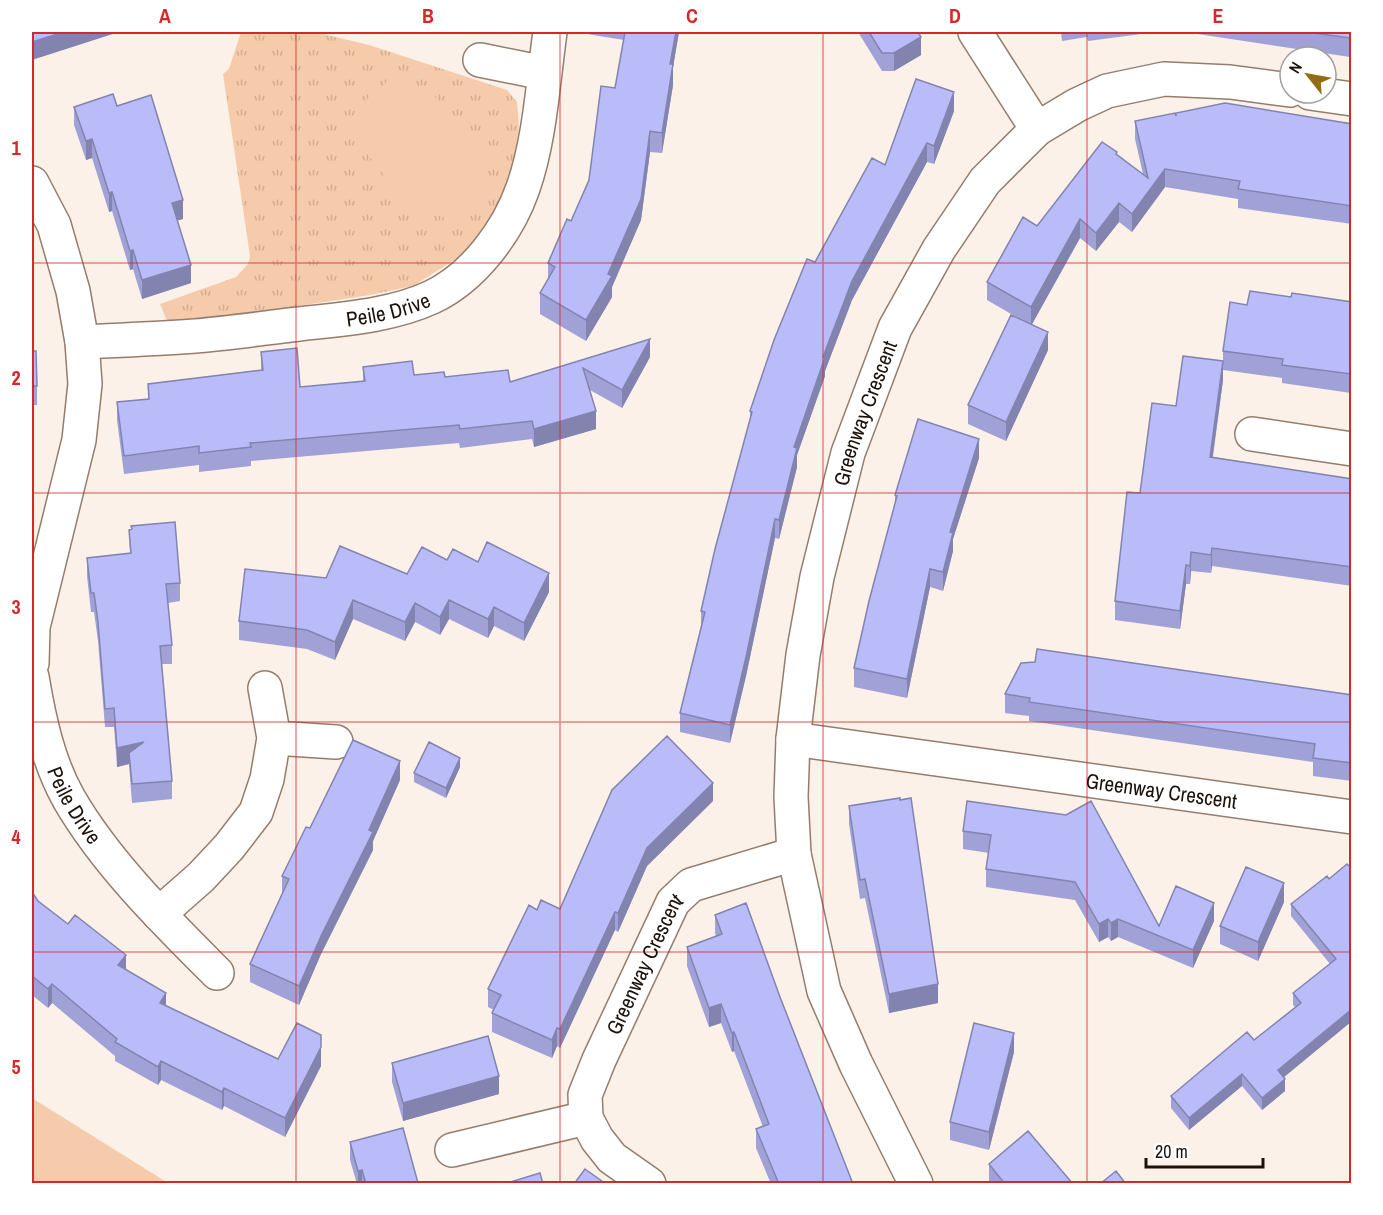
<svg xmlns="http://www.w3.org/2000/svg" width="1383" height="1215" viewBox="0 0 1383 1215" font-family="'Archivo Narrow',sans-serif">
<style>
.grass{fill:url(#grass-tufts)}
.park{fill:#f6cbab}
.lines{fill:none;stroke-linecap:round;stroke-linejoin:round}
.minor-casing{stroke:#957d6c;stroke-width:36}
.minor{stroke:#fff;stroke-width:33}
.wall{fill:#a0a2d7}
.shaded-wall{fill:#8284af}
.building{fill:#babcfa;stroke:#8284af;stroke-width:1.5}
.grid{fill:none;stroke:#d62828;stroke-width:1.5;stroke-opacity:0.55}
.labels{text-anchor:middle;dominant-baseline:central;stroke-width:4.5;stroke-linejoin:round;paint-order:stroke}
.street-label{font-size:21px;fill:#1b120b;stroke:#fff}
.neatline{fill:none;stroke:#d62828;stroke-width:2}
.grid-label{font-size:20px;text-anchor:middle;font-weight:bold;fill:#d62828}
</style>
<defs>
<pattern id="grass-tufts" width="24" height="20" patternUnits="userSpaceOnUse" patternTransform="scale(1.5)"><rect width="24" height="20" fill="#f6cbab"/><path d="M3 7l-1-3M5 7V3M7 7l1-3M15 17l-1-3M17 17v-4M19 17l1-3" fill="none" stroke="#d2ad92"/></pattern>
</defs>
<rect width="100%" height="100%" fill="#fbf1e9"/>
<path class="grass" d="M241 32H315L369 45 507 90 517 102 519 127 512 174 492 223 467 252 413 286 370 295 252 313 167 321 160 304 236 277 248 264 250 256 223 74 229 69Z"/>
<path class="park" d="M389 80 433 94 482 155 481 196 455 221 408 206 362 147 359 106Z
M32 1098 168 1183H32Z"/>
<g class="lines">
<defs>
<g id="minor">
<path d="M480 60 544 73"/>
<path d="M1310 93 1352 99"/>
<path d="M1037 129 1077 105 1107 91 1164 79 1230 82 1290 90"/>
<path d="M32 183 54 225 73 291 82 342 85 384 79 440 33 627 32 663"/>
<path id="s1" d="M82 342C119 340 157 339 195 336 230 333 264 328 299 324 343 319 391 316 432 297 474 277 508 231 523 188 540 140 543 82 550 32"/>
<path d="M1252 434 1352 449"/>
<path id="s2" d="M32 677C39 719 48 762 69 799 106 863 165 921 217 973"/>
<path d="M274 738 336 742"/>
<path id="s3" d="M793 739 1352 817"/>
<path d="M159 914 201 877 229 847 256 812 267 779 274 738 265 688"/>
<path d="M452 1150 586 1118"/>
<path id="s4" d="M649 1184 612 1158 597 1139 586 1118 585 1095 599 1060 673 902 691 885 794 854"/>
<path id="s5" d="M916 1184 856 1064 824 991 794 854 791 797 793 739 803 655 817 577 848 453 895 328 939 249 985 181 1037 129 975 32"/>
</g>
</defs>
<use href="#minor" class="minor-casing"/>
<use href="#minor" class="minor"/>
</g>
<path class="wall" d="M587 32H679L673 67V85L662 153 650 152 641 220 612 287V297L586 341 540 314V293L548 279V263L571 221 589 180 615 88 624 40 587 34Z
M858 32H918L921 55 894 71H882Z
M1061 32H1157L1088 41 1087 37 1062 41Z
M1191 32H1352V49L1350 57 1191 33Z
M117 106 183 219 177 220 191 283 142 299 133 269 130 270 112 211 109 212 92 158 86 160 74 125V107Z
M954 111 934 164 927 162 852 300 825 371V376L797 455V467L779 539 775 538 746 676 730 743 680 732V713L701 626V611L750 419V411L815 262 885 165Z
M1176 116 1352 124V224L1238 208V199L1165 187 1132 232 1119 222 1096 251 1080 238 1032 324 1048 350 1006 441 968 424V405L1018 318 987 300V282L1037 226 1117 154 1143 174 1135 139V121Z
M1291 297 1352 302 1351 393 1282 383V378L1223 370V351L1247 305Z
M650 339V357L622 408 590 390 596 429 534 447 532 439 460 448 459 443 251 461V466L199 472V465L124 474 117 420V402L148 399V384L261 370V352L300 387 363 381V367L414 375 510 382Z
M32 351 37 386V405H32Z
M1223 380 1213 457 1352 479V586L1212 566 1211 573 1191 571 1190 584H1186L1180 629 1115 620V601L1140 493 1176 406Z
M979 458 953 539V551L943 591 930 587 907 698 854 687V668L895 505V495Z
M129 530 180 583V601L168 603 172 645V664H162L172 781V799L132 803 129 764 117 767 114 727H105L98 641 94 612H91L87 576V558L130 554Z
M447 560 478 562 549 592 524 641 494 626 488 638 449 619 440 635 415 622 405 641 353 619 335 660 307 649 239 640V621L326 578 407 574Z
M1005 694 1352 695V781L1313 776V762L1029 721V716L1005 713Z
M460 767 446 798 414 782V773Z
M400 780 373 841V850L321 954 299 1005 250 982V964L282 894V876L310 828Z
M900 800 938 1003 889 1013 865 898 860 899 849 824V806Z
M713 801 647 866 618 932 615 930 560 1048 557 1046 552 1058 492 1032V1013L494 1010 488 1007V989L537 910 560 909Z
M1066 815 1159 926 1214 921 1193 968 1118 937 1111 941 1108 937 1099 942 1075 900 986 887V869L989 853 963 849V831Z
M1352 869V1021L1284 1077 1285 1091 1262 1110 1242 1086 1189 1130 1171 1108V1096L1254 1040 1295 1007 1293 1005V993L1330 964 1291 916V904L1329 879Z
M32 892 38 901 126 970 166 1005 278 1059 321 1066 285 1137 224 1106 222 1110 161 1080 158 1085 115 1061V1056L52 1003 48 1008 32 995Z
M1284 902 1258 961 1220 944V926Z
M715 915 780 997 853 1184H771L756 1148V1129L763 1127 734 1051 732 1052 721 1023 709 1027 687 966V947L716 936 715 933Z
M1014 1052 989 1150 950 1140V1122Z
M392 1063 499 1094 403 1121 392 1082Z
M350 1142 418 1183 357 1184 350 1160Z
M989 1164 1073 1184H989Z"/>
<path class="shaded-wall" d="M64 32H119L32 60V42Z
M676 32H679L673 67V85L662 153V133L670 64Z
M1352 32V49L1350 57V38Z
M921 37V55L894 71V53Z
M954 92V111L934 164V146Z
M650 131V152L641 220 612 287V297L586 341V320L608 274Z
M92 139V158L86 160V141Z
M927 143V162L852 300 825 371V376L797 455V467L779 539V520L794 447 823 357 852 281Z
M1165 169V187L1132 232V214Z
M112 192V211L109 212V193Z
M183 200V219L172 222V203Z
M1119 203V222L1096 251V233Z
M1080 219V238L1031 326V307Z
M133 250V269L130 270V251Z
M191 265V283L142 299V280Z
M1048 332V350L1006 441V422Z
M650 339V357L622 408V390Z
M1223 361V380L1210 475V457Z
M596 411V429L534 447V429Z
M979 439V458L953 539V551L943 591V572L950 532Z
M775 519V538L746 676 730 743V725Z
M1212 548V566L1211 573V555Z
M1191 552V571L1190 584V566Z
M1186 565V584L1180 629V611Z
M930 569V587L907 698V679Z
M549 573V592L524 641V623Z
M353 600V619L335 660V642Z
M449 600V619L440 635V617Z
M415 603V622L405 641V622Z
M494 607V626L488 638V619Z
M144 742 129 753V764L117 767V748Z
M460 758V767L446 798V788Z
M400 761V780L373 841V850L321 954 299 1005V986L321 936Z
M713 783V801L647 866 618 932V913L647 848Z
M1284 883V902L1258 961V942Z
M1214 903V921L1193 968V950Z
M615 912V930L560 1048V1029Z
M1108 919V937L1099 942V924Z
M1118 919V937L1111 941V923Z
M126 955V974L118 965Z
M52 984V1003L48 1008V989Z
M938 984V1003L889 1013V994Z
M166 993V1011L160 1003Z
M721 1004V1023L709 1027V1008Z
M1352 1009V1021L1278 1082V1070Z
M557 1028V1046L552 1058V1040Z
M734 1032V1051L732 1052V1033Z
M1014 1033V1052L989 1150V1132Z
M321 1047V1066L285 1137V1118Z
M161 1061V1080L158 1085V1067Z
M1242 1074V1086L1189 1130V1118Z
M499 1076V1094L403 1121V1103Z
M1285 1079V1091L1262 1110V1098Z
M224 1088V1106L222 1110V1092Z
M362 1170V1184H358V1171Z"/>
<path class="building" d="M32 32H64L32 42Z
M625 32H676L670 64H673L662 133 650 131 641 199 608 274 612 276 586 320 540 293 555 267 548 263 567 219 571 221 589 180 601 86 615 88Z
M869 32H918L921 37 894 53H882Z
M1306 32H1351L1350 38Z
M916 79 954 92 934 146 927 143 852 281 823 357H825L794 447 797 448 779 520 775 519 746 657 730 725 680 713 705 612 701 611 715 549 752 412 750 411 774 340 807 259 815 262 872 158 885 165Z
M113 94 117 106 151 95 183 200 172 203 191 265 142 280 133 250 130 251 112 192 109 193 92 139 86 141 74 107Z
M1225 103 1352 124V206L1238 189 1240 181 1165 169 1132 214 1119 203 1096 233 1080 219 1031 307 987 282 1023 217 1037 226 1102 142 1117 152 1116 154 1148 178 1135 121 1175 113 1176 116V113Z
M1250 291 1291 297 1292 293 1352 302 1351 374 1282 365 1283 359 1223 351 1230 302 1247 305Z
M1011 315 1048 332 1006 422 968 405Z
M650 339 622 390 583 368 596 411 534 429 532 421 460 429 459 425 250 443 251 447 199 453V446L124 456 117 402 149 399 148 384 263 370 261 352 297 348 300 387 365 381 363 367 412 361 414 375 444 372 445 377 508 370 510 382Z
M32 351H36L37 386H32Z
M1183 356 1223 361 1210 457 1352 479V567L1212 548 1211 555 1191 552 1190 566 1186 565 1180 611 1115 601 1127 492 1140 493 1152 403 1176 406Z
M918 419 979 439 950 532 953 533 943 572 930 569 907 679 854 668 869 601 897 496 895 495Z
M175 522 180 583 166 584 172 645 160 646 172 781 132 784 129 753 144 742 117 748 114 708 105 709 98 622 94 593H91L87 558 131 553 129 530 132 529 131 526Z
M487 542 549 573 524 623 494 607 488 619 449 600 440 617 415 603 405 622 353 600 335 642 307 630 239 621 245 569 326 578 340 546 407 574 422 547 447 560 453 549 478 562Z
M1037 649 1352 695V763L1313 758 1315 744 1029 702 1030 698 1005 694 1021 663 1035 662Z
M667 736 713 783 647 848 618 913 615 912 560 1029 557 1028 552 1040 492 1013 501 995 488 989 529 905 537 910 541 900 560 909 612 790Z
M353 740 400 761 369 830 373 832 321 936 299 986 250 964 289 879 282 876 306 827 310 828Z
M429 742 460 758 446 788 414 773Z
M900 798V800L911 798 938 984 889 994 865 879 860 880 849 806Z
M967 801 1066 815 1091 801 1159 926 1176 886 1214 903 1193 950 1118 919 1111 923 1108 919 1099 924 1075 882 986 869 991 835 963 831Z
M1347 864 1352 869V1009L1278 1070 1285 1079 1262 1098 1242 1074 1189 1118 1171 1096 1247 1032 1254 1040 1301 1003 1293 993 1336 959 1291 904 1327 876 1329 879Z
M1246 867 1284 883 1258 942 1220 926Z
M32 892 38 901 68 924 75 915 126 955 118 965 166 993 160 1003 278 1059 297 1023 321 1035V1047L285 1118 224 1088 222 1092 161 1061 158 1067 115 1042 117 1039 52 984 48 989 32 976Z
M746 903 780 997 853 1184H779L756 1129 769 1124 734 1032 732 1033 721 1004 709 1008 687 947 722 934 715 915Z
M974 1023 1014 1033 989 1132 950 1122Z
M488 1036 499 1076 403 1103 392 1063Z
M403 1128 418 1183 366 1184 362 1170 358 1171 350 1142Z
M1028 1131 1073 1184H1005L989 1164Z
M585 1169 606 1184H574Z
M1116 1171 1126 1184H1100Z
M540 1173 543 1184H504Z"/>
<path class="grid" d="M296 32V1184M560 32V1184M823 32V1184M1087 32V1184M32 263H1352M32 493H1352M32 722H1352M32 952H1352"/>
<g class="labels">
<g class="street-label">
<text stroke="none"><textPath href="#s1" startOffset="308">Peile Drive</textPath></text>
<text stroke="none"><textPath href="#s5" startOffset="804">Greenway Crescent</textPath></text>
<text stroke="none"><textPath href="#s3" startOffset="372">Greenway Crescent</textPath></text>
<text stroke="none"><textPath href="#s2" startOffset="136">Peile Drive</textPath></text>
<text stroke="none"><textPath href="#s4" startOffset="260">Greenway Crescent</textPath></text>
</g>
</g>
<rect width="1383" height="1215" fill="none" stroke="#ffffff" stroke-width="66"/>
<g transform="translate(1308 75) rotate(301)"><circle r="28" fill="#ffffff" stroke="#a4a09d" stroke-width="1.5"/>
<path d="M0-4.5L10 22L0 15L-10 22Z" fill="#936d15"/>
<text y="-9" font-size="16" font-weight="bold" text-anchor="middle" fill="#1b120b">N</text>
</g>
<path d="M1146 1158v9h117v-9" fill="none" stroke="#1b120b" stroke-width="3"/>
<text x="1155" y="1158" font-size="18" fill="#1b120b" stroke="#ffffff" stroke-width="4.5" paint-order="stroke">20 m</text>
<rect x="33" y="33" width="1317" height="1149" class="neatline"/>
<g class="grid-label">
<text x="165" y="23">A</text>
<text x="428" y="23">B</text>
<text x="692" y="23">C</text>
<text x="955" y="23">D</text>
<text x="1218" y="23">E</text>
<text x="16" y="155">1</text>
<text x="16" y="385">2</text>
<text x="16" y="614">3</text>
<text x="16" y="844">4</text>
<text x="16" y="1074">5</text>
</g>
</svg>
